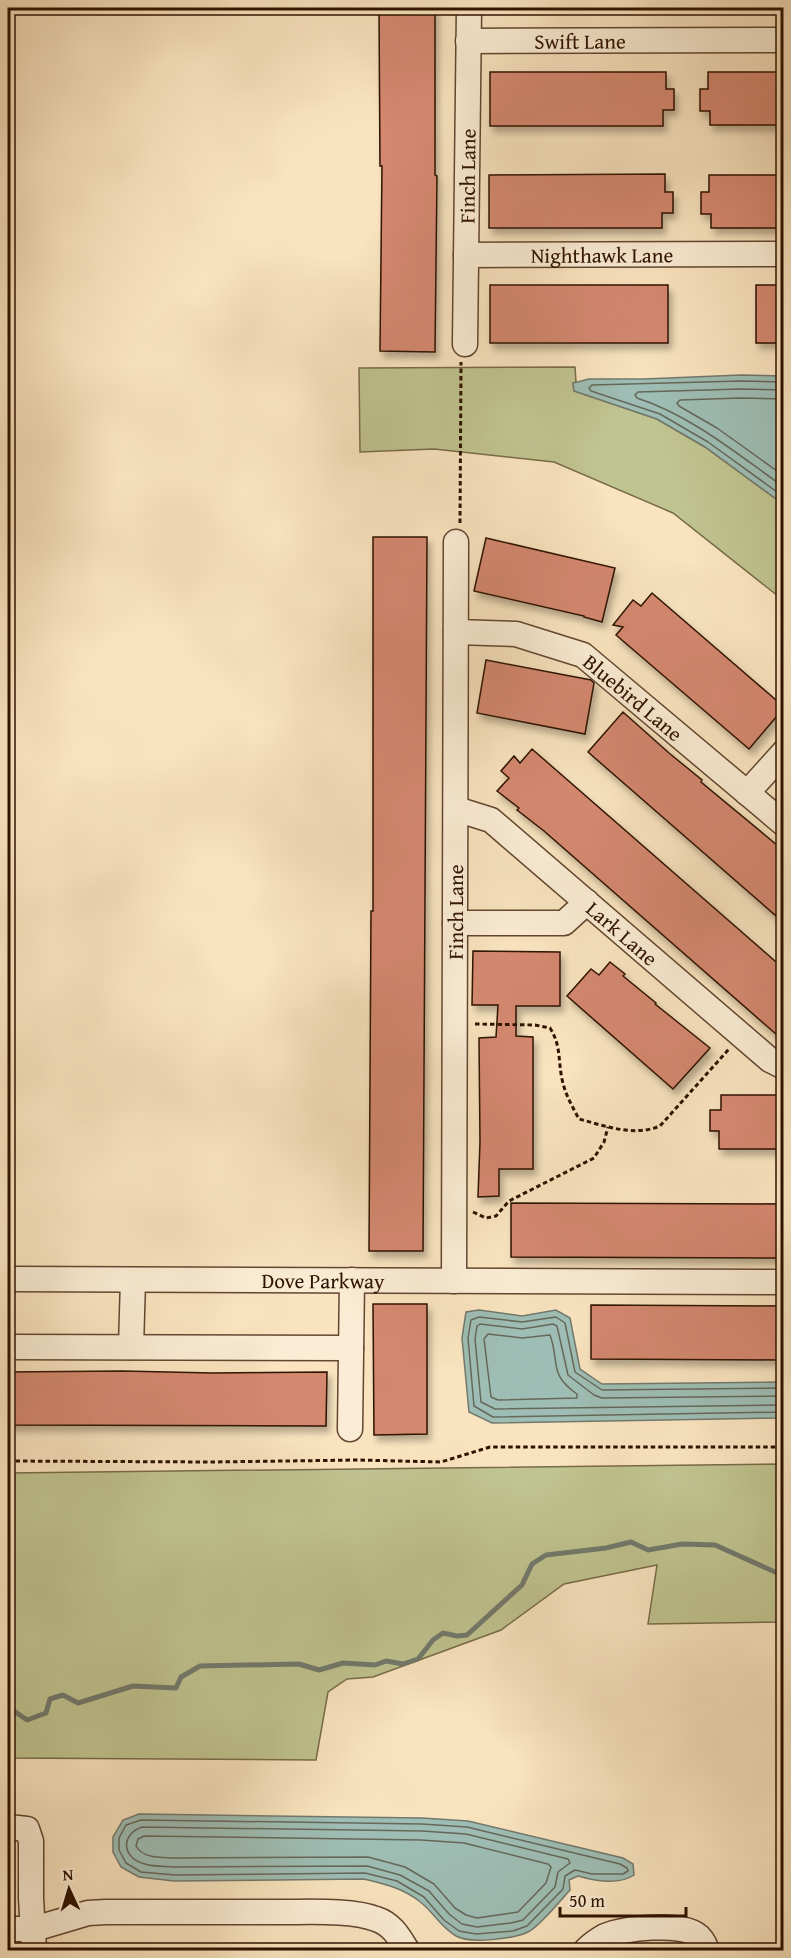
<svg xmlns="http://www.w3.org/2000/svg" width="791" height="1958" viewBox="0 0 791 1958" font-family="'Gentium Book Plus',serif">
<style>
.green{fill:#c0c490;stroke:#786b48;stroke-width:1.5}
.water{fill:#9ebeb5;stroke:#72796d;stroke-width:1.5}
.lines{fill:none;stroke-linecap:round;stroke-linejoin:round}
.shore{stroke:#66685a;stroke-width:1.5}
.stream{stroke:#72796d;stroke-width:5}
.building{fill:#d4886f;stroke:#2f1200;stroke-width:1.5;filter:url(#shadow)}
.minor-casing{stroke:#624630;stroke-width:27}
.path{stroke:#2f1200;stroke-width:3;stroke-dasharray:4.5 3;stroke-linecap:butt}
.minor{stroke:#fbedd5;stroke-width:24}
.labels{text-anchor:middle;dominant-baseline:central;stroke-width:5;stroke-linejoin:round;paint-order:stroke}
.street-label{font-size:21px;fill:#2f1200;stroke:#fbedd5}
</style>
<defs>
<filter id="shadow"><feDropShadow dx="3.5" dy="6" stdDeviation="3" flood-color="#0004"/></filter>
</defs>
<rect width="100%" height="100%" fill="#f9e4bf"/>
<filter id="stains"><feTurbulence type="fractalNoise" baseFrequency=".00333" numOctaves="4"/><feColorMatrix values="0 0 0 0 .2 0 0 0 0 .09 0 0 0 0 .02 0 0 0 .5 -.17"/></filter>
<radialGradient id="worn" r=".72"><stop offset=".6" stop-color="#630" stop-opacity="0"/><stop offset="1" stop-color="#630" stop-opacity=".3"/></radialGradient>
<path class="green" d="M575 367 576 382 573 383 574 391 657 419 705 447 783 504V600L673 513 554 462 434 449 360 452 359 368Z
M783 1464V1622L648 1624 657 1565 564 1584 501 1630 373 1677 347 1679 328 1692 316 1760 8 1758V1473Z"/>
<path class="water" d="M741 375 783 376V504L705 447 657 419 574 391 573 383 589 379H644Z
M479 1310 522 1316 556 1310 570 1318 580 1369 602 1384 783 1382V1418L492 1423 469 1412 462 1338 466 1312Z
M139 1814 422 1818 468 1821 623 1858 633 1864 634 1875C619 1885 595 1881 578 1876L569 1880 570 1890C561 1900 539 1927 528 1932 513 1939 470 1944 456 1936 440 1927 433 1911 419 1901 403 1888 384 1884 364 1879L174 1881 139 1877 121 1867 113 1852V1837L123 1820Z"/>
<g class="lines">
<path class="shore" d="M784 382 741 381 592 385 589 388 591 391 660 414 708 442 784 497
M784 390 741 389 638 392 635 395 637 398C692 416 737 454 784 487
M784 399 741 398 680 400 677 403 679 406 717 428 784 476
M488 1334 522 1338 550 1335C560 1362 548 1374 577 1394V1398L498 1400 491 1397 484 1339Z
M784 1388 602 1390 575 1372 565 1323 556 1317 522 1322 479 1317 471 1320 468 1338 474 1406 493 1417 784 1412
M784 1396 602 1398 594 1395 568 1375 557 1326 553 1324 522 1329 480 1324 477 1326 475 1339 481 1402 495 1409 784 1405
M141 1820 422 1824 467 1827 620 1864 627 1868 628 1871 623 1874H592L575 1870 565 1876 563 1889 527 1926 513 1931 476 1934 459 1931 444 1920 424 1897 397 1881 365 1873 175 1875 141 1872 126 1863 119 1850V1838L126 1825Z
M142 1827 422 1831 466 1834 568 1859 570 1863 558 1872 555 1887 523 1920 511 1923 477 1927 462 1924 449 1914 429 1891 400 1875 367 1866 175 1867C165 1866 154 1867 145 1864 123 1859 119 1835 142 1827Z
M144 1836 421 1840 464 1843 548 1864 551 1867 546 1883 518 1912 477 1918 466 1915 455 1908 434 1884 405 1867 368 1857 175 1858C162 1857 143 1859 136 1846L138 1839Z"/>
<path class="stream" d="M8 1714 14 1711 27 1720 46 1713 50 1699 63 1695 78 1703 133 1686 176 1688 181 1677 200 1666 299 1664 319 1670 343 1663 375 1665 386 1661 403 1664 418 1659 433 1640 443 1633 457 1636 467 1635 522 1585 532 1564 546 1555 606 1548 631 1542 648 1550 682 1544 715 1545 784 1576"/>
</g>
<path class="building" d="M379 8H435V175L437 176 435 352 380 351 382 166H380Z
M490 72H666V89H674V110H663V126H490Z
M708 72H783V125H710V111H700V89H708Z
M665 174V192H673V213H662V228H489V175Z
M709 175H783V228H711V214H701V192H709Z
M490 285H668V343H490Z
M756 285H783V343H756Z
M373 537H427L423 1251H369L371 911H373Z
M486 538 615 568 602 622 584 617V616L474 591Z
M652 593 783 706V709L749 749 616 635 623 627 613 625 633 600 641 606Z
M486 660 591 680 594 683 585 734 477 713Z
M623 712 669 753 702 780 701 782 783 850V922L588 752Z
M532 749 783 968V1027L777 1035 544 831 517 810 519 808 497 791 509 778 501 771 514 756 520 763Z
M473 951 560 952V1006H516V1036L533 1037V1169H499V1196L478 1197 480 1142 479 1038 496 1037 498 1005H472Z
M610 962 625 974 623 976 656 1003 655 1004 710 1048 673 1089 567 996 591 969 599 975Z
M721 1095H782L783 1149H719V1131H710V1110H721Z
M511 1203 783 1204V1243H781V1258L511 1257Z
M373 1304H427V1434L374 1435Z
M591 1305 783 1306V1360L591 1359Z
M122 1371 213 1373 327 1372 326 1426 8 1425V1372Z"/>
<g class="lines">
<defs>
<g id="minor">
<path id="s1" d="M468 41 784 40"/>
<path id="s2" d="M466 255 784 254"/>
<path id="s3" d="M465 344 469 8"/>
<path id="s4" d="M456 632 516 634 583 655 784 824"/>
<path d="M747 793 784 752"/>
<path id="s5" d="M456 809 491 820 770 1060 784 1067"/>
<path d="M455 923H564L587 902"/>
<path id="s6" d="M8 1279 784 1282"/>
<path id="s7" d="M454 1281 456 542"/>
<path d="M8 1347 351 1348"/>
<path d="M131 1347 133 1280"/>
<path d="M350 1429 352 1280"/>
<path d="M8 1827 27 1829 31 1841V1898L34 1950"/>
<path d="M8 1929H34L88 1913 106 1912C166 1912 226 1912 285 1912 311 1912 353 1910 376 1919 392 1924 399 1937 407 1950"/>
<path d="M586 1950C591 1945 598 1940 605 1936 623 1928 681 1922 697 1935 702 1938 705 1945 707 1950"/>
</g>
</defs>
<use href="#minor" class="minor-casing"/>
<path class="path" d="M460 523 461 362
M475 1024 535 1025 550 1028C561 1045 558 1060 562 1079 565 1094 572 1106 579 1119 605 1126 634 1137 660 1126L729 1049
M473 1212 486 1218 496 1216 509 1201 594 1158 604 1142 608 1127
M8 1461 212 1462 359 1460 441 1462 490 1447H784"/>
<use href="#minor" class="minor"/>
</g>
<g class="labels">
<g class="street-label">
<text stroke="none"><textPath href="#s1" startOffset="112">Swift Lane</textPath></text>
<text stroke="none"><textPath href="#s3" startOffset="168">Finch Lane</textPath></text>
<text stroke="none"><textPath href="#s2" startOffset="136">Nighthawk Lane</textPath></text>
<text stroke="none"><textPath href="#s4" startOffset="196">Bluebird Lane</textPath></text>
<text stroke="none"><textPath href="#s7" startOffset="369">Finch Lane</textPath></text>
<text stroke="none"><textPath href="#s5" startOffset="210">Lark Lane</textPath></text>
<text stroke="none"><textPath href="#s6" startOffset="315">Dove Parkway</textPath></text>
</g>
</g>
<rect width="791" height="1958" fill="none" stroke="#f9e4bf" stroke-width="30"/>
<rect x="9" y="9" width="773" height="1940" fill="none" stroke="#2f1200" stroke-width="3"/>
<rect x="15" y="15" width="761" height="1928" fill="none" stroke="#2f1200" stroke-width="1.5"/>
<g transform="translate(69 1889) rotate(356)" stroke="#fbedd5" stroke-width="4.5" paint-order="stroke">
<path d="M0-4.5L10 22L0 15L-10 22Z" fill="#2f1200"/>
<text y="-9" font-size="16" font-weight="bold" text-anchor="middle" fill="#2f1200">N</text>
</g>
<path d="M560 1907v9h126v-9" fill="none" stroke="#2f1200" stroke-width="3"/>
<text x="569" y="1907" font-size="18" fill="#2f1200" stroke="#fbedd5" stroke-width="4.5" paint-order="stroke">50 m</text>
<rect width="100%" height="100%" filter="url(#stains)"/>
<rect width="100%" height="100%" fill="url(#worn)"/>
</svg>
